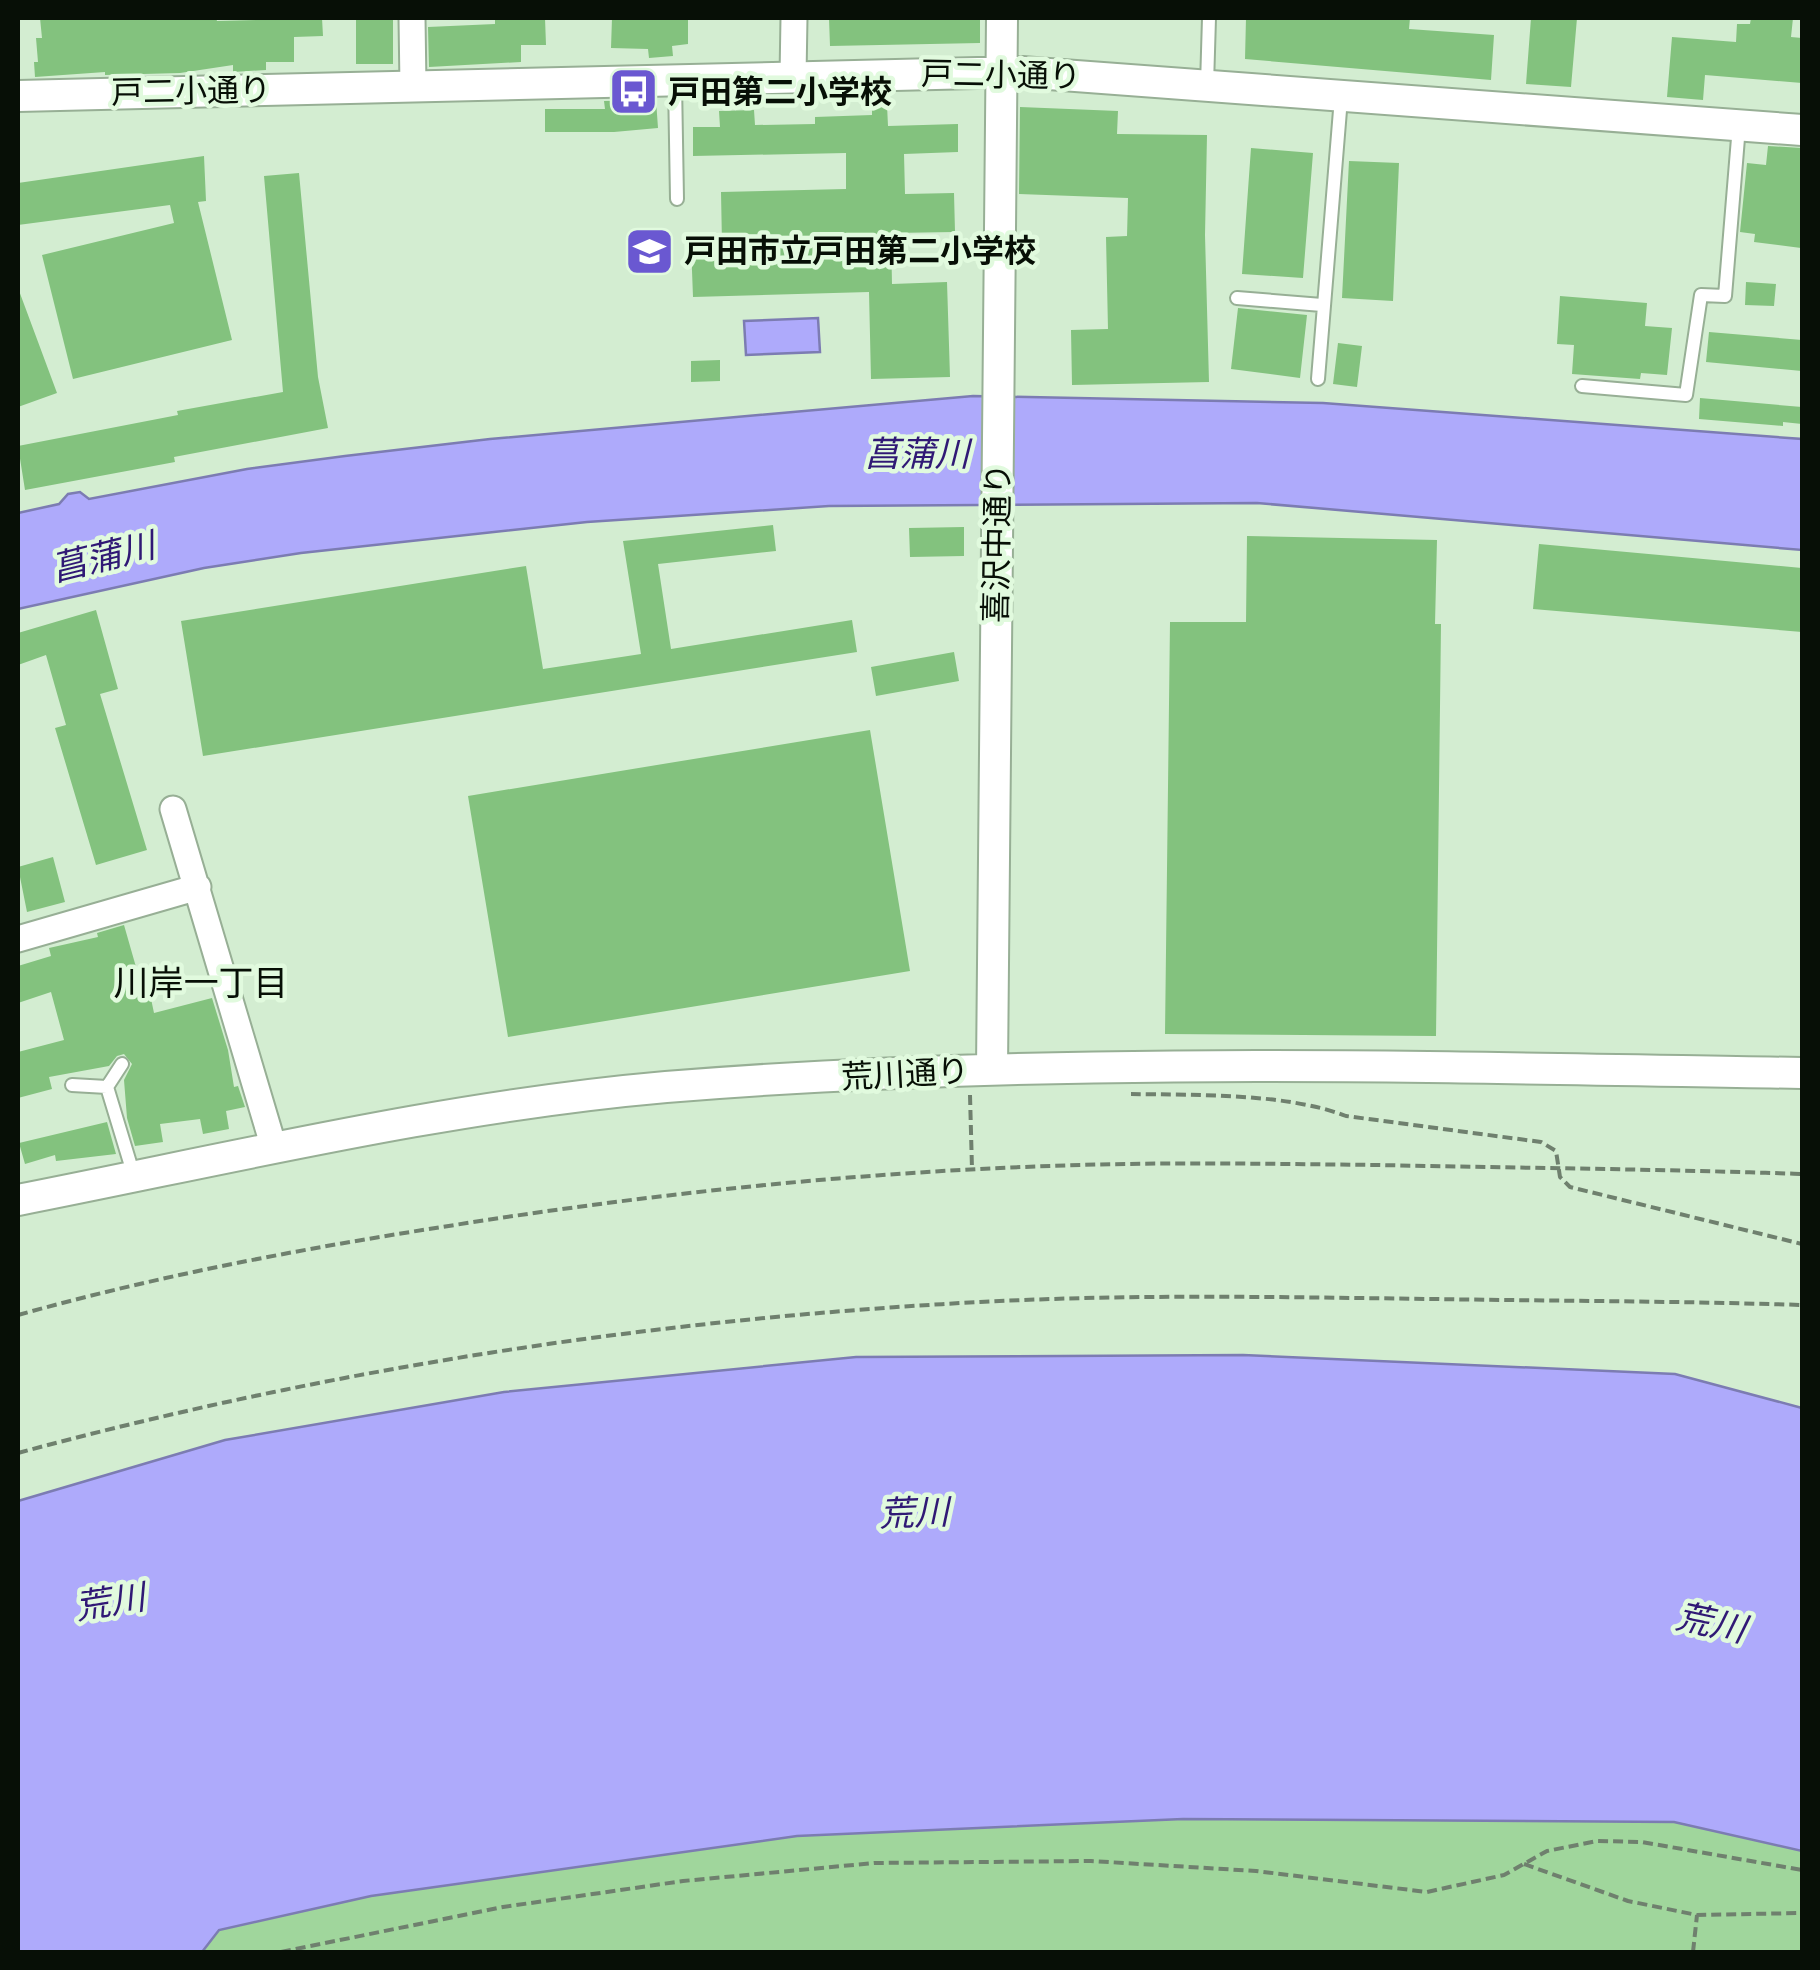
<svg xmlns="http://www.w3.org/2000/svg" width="1820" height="1970" viewBox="0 0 1820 1970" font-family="'Zilla Slab','Noto Sans JP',serif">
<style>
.green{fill:#a0d69c}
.water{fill:#aeaafb;stroke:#7c7cb2;stroke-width:2.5}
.building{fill:#83c27e}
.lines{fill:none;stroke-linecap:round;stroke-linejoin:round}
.service-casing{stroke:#97af95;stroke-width:16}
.minor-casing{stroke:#97af95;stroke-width:29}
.tertiary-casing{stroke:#97af95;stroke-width:34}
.path{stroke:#6f806e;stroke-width:4;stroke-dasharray:10 5;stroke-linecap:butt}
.service{stroke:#fff;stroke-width:12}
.minor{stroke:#fff;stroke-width:25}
.tertiary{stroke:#fff;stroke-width:30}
.labels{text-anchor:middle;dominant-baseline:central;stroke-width:9;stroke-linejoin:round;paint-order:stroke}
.street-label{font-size:32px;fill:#070f06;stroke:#e1fade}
.poi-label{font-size:32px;font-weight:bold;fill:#070f06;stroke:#e1fade;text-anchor:start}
.water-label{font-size:35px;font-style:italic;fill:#301975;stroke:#e1fade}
.neighbourhood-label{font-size:35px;fill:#070f06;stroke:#e1fade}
</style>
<rect width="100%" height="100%" fill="#d3edd1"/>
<path class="green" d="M1183 1819 1674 1822 1802 1851V1952H202L219 1930 371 1896 797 1836Z"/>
<path class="water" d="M818 318 820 352 746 355 744 321Z
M973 396 1323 403 1802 439V550L1257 503 829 506 587 522 301 553 204 568 18 609V513L59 504 68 494 80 492 89 499 247 469 345 456 490 439Z
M1243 1355 1675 1374 1802 1408V1851L1674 1822 1183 1819 797 1836 371 1896 219 1930 202 1952H18V1501L225 1440 504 1392 856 1357Z"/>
<path class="building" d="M40 18H216L217 21 322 18 323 36 294 37V62H266V70L233 72V65L180 73 105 75V72L35 77 34 62H38L36 38H42Z
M356 18H393V64H356Z
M495 18H545L546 45H521V62L429 67 428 27 495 24Z
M612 18H688V44L672 46 673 56 649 58 648 49 611 48Z
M829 18H980V43L830 46Z
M1246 18H1410L1409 29 1494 35 1491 80 1245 59Z
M1531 18H1577L1571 87 1526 84Z
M1751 18H1793L1791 37 1802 38V83L1705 75 1703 100 1667 97 1672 37 1736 42 1737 24H1750Z
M656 100 658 128 614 132H545V109H605L604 101Z
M887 105 888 126 958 124V152L904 154 905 194 954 193 955 232 891 233 892 284 947 282 950 377 871 379 869 292 693 297 691 244H722L721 192 846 189V153L693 156V127H720L719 111 754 110 755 125 815 124V117L872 115V106Z
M1020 107 1118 111 1117 134 1207 135 1205 235 1209 382 1072 385 1071 330 1108 329 1106 237 1127 236 1128 198 1019 194Z
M1768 146 1802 148 1801 248 1754 242 1755 234 1740 232 1747 163 1766 165Z
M1251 148 1313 153 1303 278 1242 274Z
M204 156 206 201 198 202 232 340 73 379 42 255 174 223 170 205 18 225V183Z
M1349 161 1399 163 1393 301 1342 298Z
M299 173 318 377 328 428 174 457 175 462 25 490 18 446 178 415 177 411 283 392 264 176Z
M1746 282 1776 284 1774 306 1745 305Z
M18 288 57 393 18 407Z
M1560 296 1647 303 1645 326 1672 328 1667 375 1641 373 1640 379 1572 374 1574 345 1557 344Z
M1238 308 1307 315 1300 378 1231 369Z
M1709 332 1802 340V371L1706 362Z
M1338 343 1362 346 1357 387 1333 384Z
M720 360V381L691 382V361Z
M1700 398 1802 407V424L1783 422V426L1699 419Z
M773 525 776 551 658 564 671 649 852 620 857 652 203 756 181 621 526 566 543 669 641 654 623 541Z
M964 527V556L910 557 909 528Z
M1247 536 1437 540 1435 624H1441L1436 1036 1165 1034 1170 622H1246Z
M1539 544 1802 568V632L1533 609Z
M96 610 118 689 100 694 147 850 96 865 55 728 66 725 46 655 18 665V633Z
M954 652 959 681 876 696 871 667Z
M870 730 910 971 508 1037 468 796Z
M53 857 65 902 27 912 18 867Z
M124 925 144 995 150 994 154 1013 212 998 228 1050 234 1087 238 1086 245 1107 226 1111 229 1129 203 1134 200 1119 160 1124 163 1142 135 1146 127 1118 124 1080 132 1064 124 1054 117 1056 109 1066 49 1077 52 1089 18 1098V1052L64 1040 51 992 18 1003V966L51 956 49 948 98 937 97 933Z
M107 1122 116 1154 56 1161 55 1155 25 1164 19 1143Z"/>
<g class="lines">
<defs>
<path id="service" d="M675 82 677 199
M1207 85 1209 18
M1237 298 1322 305
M1318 379 1341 98
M1582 386 1686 395 1701 295 1725 296 1739 126
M72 1085 107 1087 134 1176
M107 1087 122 1064"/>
<path id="minor" d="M412 18 413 86
M793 76 794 18
M173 809 274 1148
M18 939 198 887"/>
<path id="tertiary" d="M18 96 1022 72 1802 130
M992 1069 1002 18
M18 1200C232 1158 448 1106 666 1087 1044 1056 1424 1067 1802 1073"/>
</defs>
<use href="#service" class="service-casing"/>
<use href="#minor" class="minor-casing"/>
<use href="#tertiary" class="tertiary-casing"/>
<path class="path" d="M1131 1094C1195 1095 1287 1093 1346 1116L1541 1142 1556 1151 1560 1177 1570 1187 1802 1244
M970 1095 972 1169
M18 1315C157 1276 300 1249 442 1227 654 1193 866 1171 1080 1165 1179 1162 1279 1164 1378 1165 1520 1168 1661 1169 1802 1174
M18 1453C332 1368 655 1319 980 1302 1131 1294 1281 1297 1432 1299 1555 1301 1679 1301 1802 1305
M1524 1864 1628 1901 1697 1915 1802 1913
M281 1952 503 1907 683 1881 874 1863 1091 1861 1256 1871 1427 1892 1504 1875 1547 1851 1597 1841 1642 1842 1802 1870
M1693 1952 1697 1915"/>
<use href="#service" class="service"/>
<use href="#minor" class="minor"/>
<use href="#tertiary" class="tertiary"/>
</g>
<defs>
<symbol id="bus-square" viewBox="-11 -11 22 22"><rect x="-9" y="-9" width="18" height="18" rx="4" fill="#6a58d1" stroke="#e1fade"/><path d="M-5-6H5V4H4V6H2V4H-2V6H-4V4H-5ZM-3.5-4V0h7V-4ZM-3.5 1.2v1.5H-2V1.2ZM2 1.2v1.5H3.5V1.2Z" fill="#fff"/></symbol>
<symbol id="school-square" viewBox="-11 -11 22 22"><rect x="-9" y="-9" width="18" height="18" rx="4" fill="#6a58d1" stroke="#e1fade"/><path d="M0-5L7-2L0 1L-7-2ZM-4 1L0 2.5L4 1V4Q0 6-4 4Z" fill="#fff"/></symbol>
</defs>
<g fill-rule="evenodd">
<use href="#bus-square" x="606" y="64" width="55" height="55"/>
<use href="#school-square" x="622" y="224" width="55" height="55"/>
</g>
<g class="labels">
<g class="street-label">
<text transform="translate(1001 75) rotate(1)">戸二小通り</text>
<text transform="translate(191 91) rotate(-1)">戸二小通り</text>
<text transform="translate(997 543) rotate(-89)">喜沢中通り</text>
<text transform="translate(905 1074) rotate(-3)">荒川通り</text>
</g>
<g class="poi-label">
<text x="668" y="92">戸田第二小学校</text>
<text x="684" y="251">戸田市立戸田第二小学校</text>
</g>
<g class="water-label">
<text x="917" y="454">菖蒲川</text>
<text transform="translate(103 557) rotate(-14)">菖蒲川</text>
<text transform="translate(914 1513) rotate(-2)">荒川</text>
<text transform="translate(110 1602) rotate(-9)">荒川</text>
<text transform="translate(1711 1623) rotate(12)">荒川</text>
</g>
<g class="neighbourhood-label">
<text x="201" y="983">川岸一丁目</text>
</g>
</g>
<rect width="1820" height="1970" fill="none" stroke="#070f06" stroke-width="40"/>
</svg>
